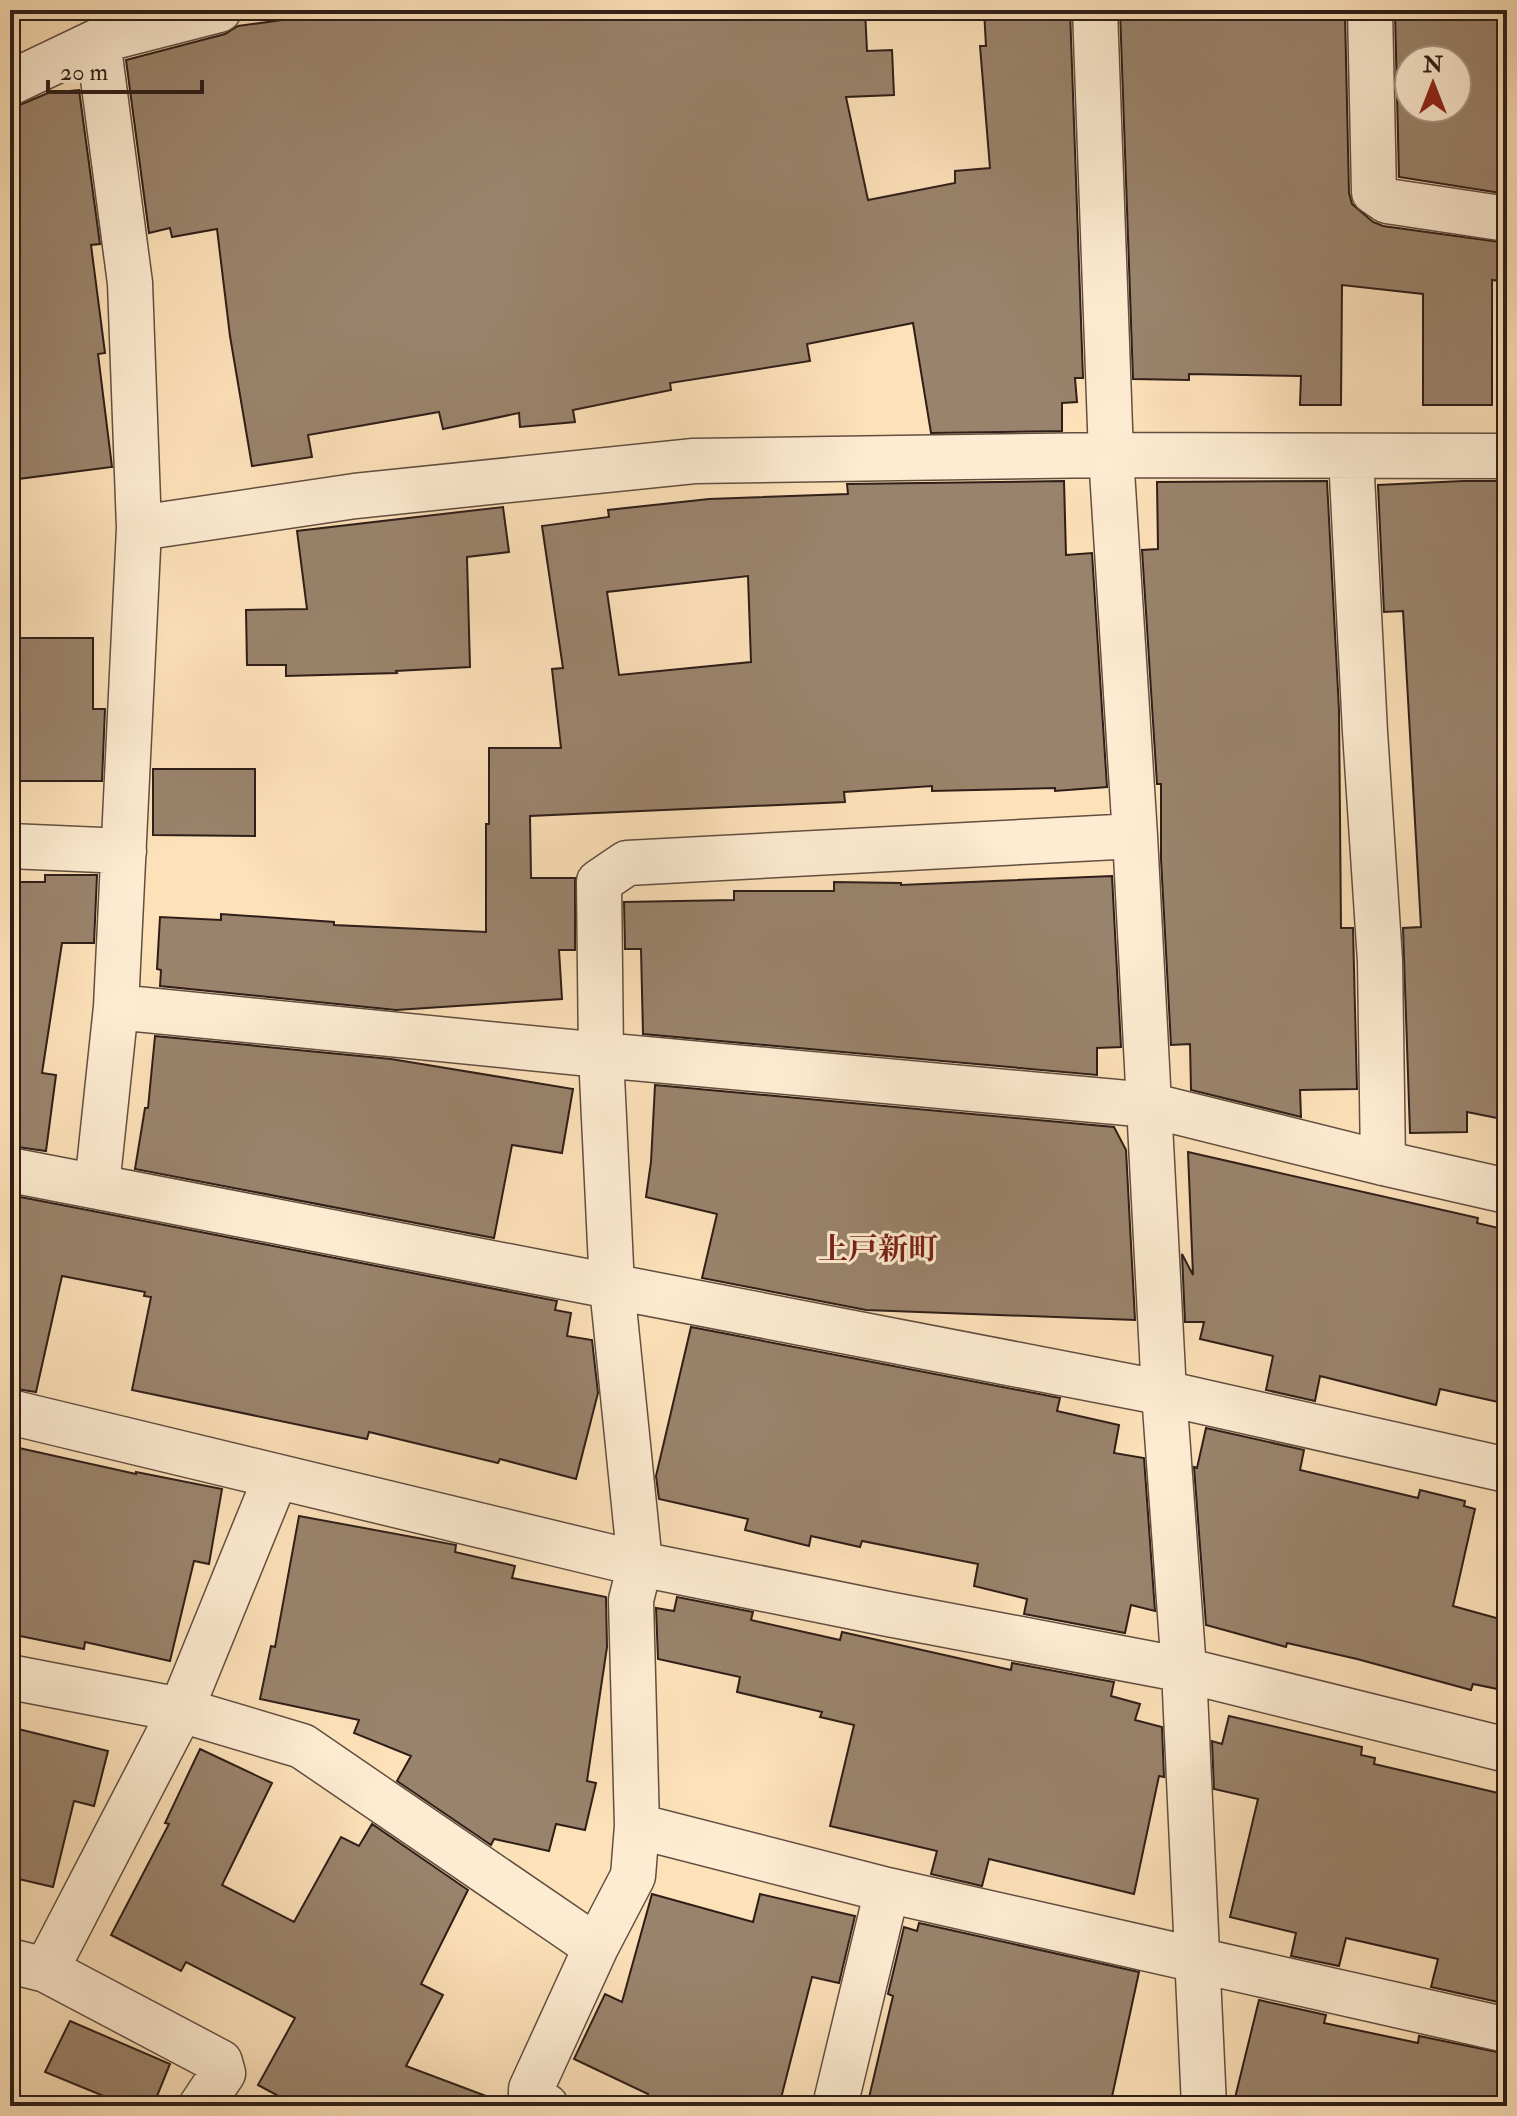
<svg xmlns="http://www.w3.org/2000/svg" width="1517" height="2116" viewBox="0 0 1517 2116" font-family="'IM FELL Double Pica','Noto Serif JP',serif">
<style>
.building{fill:#9a836c;stroke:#2f1e18;stroke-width:2;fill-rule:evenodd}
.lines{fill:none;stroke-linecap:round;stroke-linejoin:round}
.minor-casing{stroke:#624f40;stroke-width:47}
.minor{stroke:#feecd2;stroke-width:44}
.labels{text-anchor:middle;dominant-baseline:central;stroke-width:6;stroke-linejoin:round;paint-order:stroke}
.quarter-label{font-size:30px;font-weight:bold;fill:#7a1f14;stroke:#feecd2}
</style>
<rect width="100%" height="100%" fill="#fde1b9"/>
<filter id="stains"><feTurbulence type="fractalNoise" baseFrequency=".0025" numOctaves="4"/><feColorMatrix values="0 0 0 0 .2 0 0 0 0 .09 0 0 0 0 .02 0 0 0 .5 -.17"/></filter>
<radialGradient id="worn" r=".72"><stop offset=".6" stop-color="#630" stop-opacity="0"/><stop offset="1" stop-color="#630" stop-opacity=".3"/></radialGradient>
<path class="building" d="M281 10H865L867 51 892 50 894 95 846 97 868 200 955 183V171L990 168 980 46H986L984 10H1070L1083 378H1075L1077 402 1062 403V431L931 433 913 323 807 344 810 361 670 383 671 390 573 410 575 422 520 427 519 413 443 429 439 412 308 435 312 457 252 466 230 336 217 229 172 237 170 228 149 233 126 60 225 34 238 26 283 20Z
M1120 10H1333V14H1345L1349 193 1352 204 1373 222 1383 226 1507 243V282L1492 280V405H1423V294L1342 285 1341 405H1300L1301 376 1189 374V380L1133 379Z
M1507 11V194L1399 177 1395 13ZM1409 60H1457V108H1409Z
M79 90 100 244 91 245 105 353 98 354 112 467 10 480V281H16L10 197V109L48 93Z
M1064 481 1066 555 1092 553 1107 787 1055 791V788L932 791V786L844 792 845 802 530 816 531 878H575V950H559L562 999 396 1010 160 986 161 970 157 969 160 917 221 920V914L334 922V925L486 932V824H489V748H561L552 669 563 668 542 526 609 517 608 510 709 499 848 494 847 484ZM748 576 751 662 619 675 607 592Z
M1327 481 1339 710 1341 928H1353L1357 1089 1300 1090 1301 1117 1191 1090 1190 1044 1171 1045 1161 859V784H1157L1142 550 1158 549 1157 482Z
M1463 481H1507V796H1502L1507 903V1120L1467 1112V1132L1410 1133 1403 928 1421 927 1403 611 1384 612 1378 485Z
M503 507 509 552 467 557 470 667 396 671 397 673 286 676V665H247L246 610 307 609 297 531Z
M10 638H93V709H105L102 781H10Z
M153 769H255V836L153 835Z
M45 875H97L94 943H62L42 1073 56 1075 46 1151 10 1146V882H45Z
M1112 876 1121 1047 1097 1048V1075L643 1034 641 949H625L624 902 734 900V891H834V882L901 883V885Z
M155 1036 391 1059 573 1089 562 1153 512 1145 494 1238 135 1169 145 1108H148Z
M655 1085 1114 1127 1126 1150 1135 1320 866 1310 702 1278 717 1214 646 1197 651 1162Z
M1188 1152 1478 1218 1477 1223 1507 1230V1404L1440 1389 1436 1405 1320 1376 1315 1401 1266 1390 1273 1356 1200 1339 1204 1322H1185L1182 1254 1193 1275Z
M10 1195 557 1301 555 1310 571 1313 567 1336 592 1340 598 1393 576 1479 500 1459 498 1463 369 1432 367 1439 132 1390 151 1297 144 1296 145 1292 62 1276 36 1392 10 1388Z
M691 1327 1060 1398 1057 1411 1119 1425 1114 1453 1144 1458 1155 1611 1131 1605 1125 1633 1024 1614 1027 1599 974 1586 978 1564 862 1541 860 1547 811 1536 809 1546 745 1530 748 1519 659 1499 656 1476Z
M1206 1428 1304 1450 1300 1470 1418 1498 1420 1490 1465 1501 1464 1506 1475 1509 1453 1606 1507 1621V1691L1473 1684 1471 1690 1357 1659 1287 1643 1286 1647 1206 1625 1194 1467 1197 1468Z
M10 1446 136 1474V1472L222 1489 209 1564 194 1561 170 1661 85 1642 84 1649 10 1634Z
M299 1516 456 1545 455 1552 515 1566 512 1578 606 1597 607 1647 587 1781 596 1783 585 1830 556 1824 549 1851 494 1839 491 1845 397 1781 411 1756 354 1733 359 1720 260 1699 271 1646 275 1647Z
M677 1597 753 1612 751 1620 840 1640 842 1632 1011 1670 1012 1663 1114 1682 1111 1696 1140 1704 1135 1720 1162 1727 1164 1777 1159 1776 1134 1894 989 1859 982 1886 931 1874 937 1851 830 1826 854 1725 820 1717 822 1712 737 1692 740 1677 658 1659 656 1608 674 1611Z
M1229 1716 1362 1747 1361 1755 1375 1758 1374 1764 1507 1795V2004L1431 1987 1438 1959 1346 1938 1339 1966 1291 1956 1296 1933 1230 1917 1258 1799 1214 1789 1212 1741 1222 1744Z
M10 1727 108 1751 94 1806 74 1801 53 1887 10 1877Z
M200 1749 272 1783 222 1885 294 1922 341 1837 359 1846 372 1824 468 1890 421 1984 443 1995 406 2066 502 2102V2106H297L258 2085 295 2018 186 1962 181 1971 111 1935 169 1824 165 1823Z
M652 1894 753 1922 760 1894 855 1916 839 1983 812 1977 779 2106H642L648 2094 574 2059 605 1994 622 2002Z
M919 1923 1139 1972 1110 2106H867L893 1996 888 1994 904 1927 917 1931Z
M1259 2000 1326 2015 1324 2023 1418 2043 1419 2036 1507 2054V2106H1233Z
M70 2021 170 2064 153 2106H128L45 2072Z"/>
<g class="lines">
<defs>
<path id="minor" d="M1095 10 1111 455 1135 836 1164 1393 1184 1670 1204 2106
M1370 10 1374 192 1387 201 1507 219
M10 83 98 41 219 10
M1351 456 1365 732 1380 961 1383 1163
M139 528 355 496 694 461 1111 455 1507 456
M10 846 124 851
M116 1007 601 1055 1149 1105 1383 1163 1507 1191
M10 1170 1164 1393 1507 1470
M97 1186 116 1007 139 528 130 283 98 41
M10 1412 640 1564 888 1614 1184 1670 1507 1750
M10 1677 181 1710 302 1746 596 1947
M637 1826 631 1600 640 1564 612 1287 601 1055 599 882 627 863 1135 836
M887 1890 1507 2030
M10 1961 46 1970 220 2062 223 2073 201 2106
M46 1970 181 1710 276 1477
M546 2106 531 2097V2089L596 1947 633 1876 637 1826 887 1890 835 2106"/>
</defs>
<use href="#minor" class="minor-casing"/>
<use href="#minor" class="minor"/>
</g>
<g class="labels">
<g class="quarter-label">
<text x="878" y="1249">上戸新町</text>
</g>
</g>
<rect width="1517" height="2116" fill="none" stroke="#fde1b9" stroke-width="40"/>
<rect x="12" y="12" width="1493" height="2092" fill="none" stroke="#2f1e18" stroke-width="4"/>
<rect x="20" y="20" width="1477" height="2076" fill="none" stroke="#2f1e18" stroke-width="2"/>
<g transform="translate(1433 84)"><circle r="38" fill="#feecd2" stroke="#ab9a88" stroke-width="2"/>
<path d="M0-6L14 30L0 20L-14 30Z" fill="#8f2418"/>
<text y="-12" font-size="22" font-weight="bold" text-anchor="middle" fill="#2f1e18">N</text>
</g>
<path d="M48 80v12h154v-12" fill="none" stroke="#2f1e18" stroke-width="4"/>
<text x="60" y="80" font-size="24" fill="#2f1e18" stroke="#feecd2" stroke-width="6" paint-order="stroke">20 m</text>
<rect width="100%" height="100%" filter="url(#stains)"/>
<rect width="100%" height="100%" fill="url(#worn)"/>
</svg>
